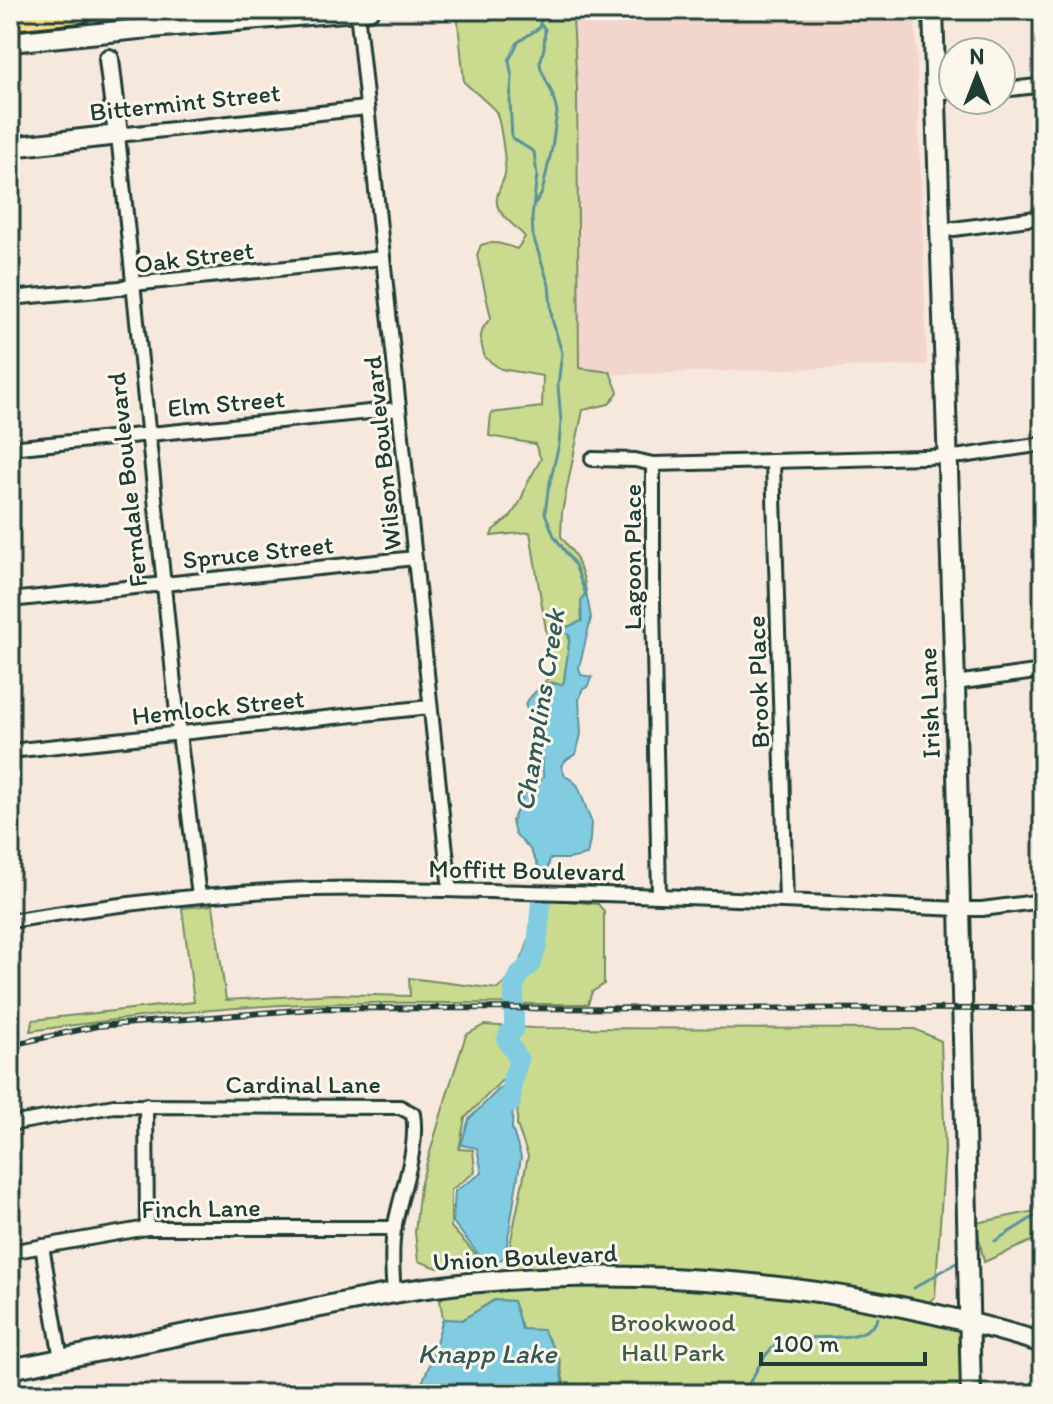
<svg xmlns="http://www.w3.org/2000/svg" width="1053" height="1404" viewBox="0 0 1053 1404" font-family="Itim,sans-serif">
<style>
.built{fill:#f2d5cd}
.green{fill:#cadb8f;stroke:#748c62;stroke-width:2}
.water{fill:#81cce1;stroke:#5a939c;stroke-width:2}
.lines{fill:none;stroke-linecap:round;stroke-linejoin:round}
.stream{stroke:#5a939c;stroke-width:3}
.river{stroke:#81cce1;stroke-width:20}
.street-casing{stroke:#1f3d34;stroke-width:18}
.secondary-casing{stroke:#1f3d34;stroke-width:24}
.highway-casing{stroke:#1f3d34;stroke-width:30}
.street{stroke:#fbf7ec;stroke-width:12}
.secondary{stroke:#fbf7ec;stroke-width:18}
.highway{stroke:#fbdf96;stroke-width:24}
.rail-casing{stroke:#1f3d34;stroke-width:6}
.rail{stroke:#fbf7ec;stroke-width:3;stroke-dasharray:9;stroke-linecap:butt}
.labels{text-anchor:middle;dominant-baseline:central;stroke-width:6;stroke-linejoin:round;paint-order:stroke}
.street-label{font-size:26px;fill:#1f3d34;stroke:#fbf7ec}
.park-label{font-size:26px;fill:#415d46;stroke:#fbf7ec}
.water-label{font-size:28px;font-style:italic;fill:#335a57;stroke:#fbf7ec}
</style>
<rect width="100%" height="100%" fill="#f7e8de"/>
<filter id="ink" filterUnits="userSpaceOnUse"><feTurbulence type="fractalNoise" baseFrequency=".0125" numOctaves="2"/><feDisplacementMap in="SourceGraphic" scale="16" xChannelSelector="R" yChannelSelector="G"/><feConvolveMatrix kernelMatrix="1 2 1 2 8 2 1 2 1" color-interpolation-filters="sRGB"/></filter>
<g filter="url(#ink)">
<path class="built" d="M618 10H915L927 365 570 376V14Z"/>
<path class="green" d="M528 10H570L573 18 577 88 579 368 610 372 618 392 609 404 583 410 580 424 562 512 561 536 576 557 584 579 586 592 581 601 582 621 567 627C572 644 565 664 564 682L561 685 551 682 541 686 553 673 530 532 491 536 493 530 510 517 520 502 528 482 541 459 535 444 489 436 491 413 542 407 543 376 501 369 485 358C480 341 477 331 491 318L477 255 481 245C494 240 505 245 517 249L525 237C518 228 499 215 497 204 495 193 503 184 505 174 507 167 500 119 496 112 493 107 470 88 464 82L457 12Z
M536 898 598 904 604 911V984L592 992 588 1004C495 1004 402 1001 308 1004 215 1007 123 1018 30 1031L33 1020 194 1002 182 908 213 905 226 1000 335 994 410 996 409 978 497 989C527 970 531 931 536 898Z
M484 1025 532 1028 915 1029 941 1041 945 1150 935 1297 916 1314 969 1331 971 1394H566L559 1358 522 1329 513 1301 494 1300 462 1320 443 1319 440 1300 461 1284 512 1280 509 1263V1250L528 1156 517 1125 519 1076 508 1074 465 1118 459 1149 473 1150 475 1172 451 1190V1227L482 1261 474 1264 438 1268 418 1261 415 1232 420 1186 449 1088 466 1035Z
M1043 1179V1236L984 1262 976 1223 1035 1211Z"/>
<path class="water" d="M586 592 591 618 579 668 581 675 592 677 587 687 582 690 579 700 581 734 576 754 567 759 561 766 565 776 572 780 578 786 591 821 590 840 587 855 569 859H550L547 872 542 874 530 849 515 834 512 821 526 790 543 778C544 752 534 728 525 704 537 690 541 680 561 685L564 682 570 636 564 632 567 627 582 621 581 601Z
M514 1074 512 1128 521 1157 505 1257 500 1260H483L453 1222 455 1191 482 1173 477 1148 461 1145 469 1119Z
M495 1300 513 1301 522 1329 543 1330 559 1358 564 1394H417L428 1369 443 1319 462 1320Z"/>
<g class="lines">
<path class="stream" d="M541 19 539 28 518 42 509 60 512 78 510 101 512 138 534 152 537 175 532 217 533 236 549 285 552 319 562 353 558 385 561 422 559 444 548 491 545 513 554 536 575 565 586 595
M535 203 541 195 543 188 552 148 557 112 552 93 541 69 540 63 544 48 545 29 540 24
M995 1241 1043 1211
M914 1288 956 1263
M741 1394C756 1379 759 1355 778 1344 802 1330 847 1346 870 1328 874 1326 876 1322 878 1318"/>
<path class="river" d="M511 1103 512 1080 519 1060 507 1040 509 1033 514 1030V986L520 974 531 964 537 947 541 902"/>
<defs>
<path id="street" d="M357 11 450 890
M1001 90 1037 86 1043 83
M935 91 953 92
M939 231 1043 217
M10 298 120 288 133 284 383 258
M10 448 399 409
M592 459 635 460 653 464 962 456 1043 444
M773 462 786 900
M653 464V603L659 895
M10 600 415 558
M955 683 1043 671
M10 751 430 707
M199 896 179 733 118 135 366 108
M10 921C96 907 182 896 269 891 353 886 439 890 524 892 669 895 815 902 960 909H982L1043 901
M146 1105 147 1228
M10 1124 114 1106 400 1107 413 1114C419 1151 400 1193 394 1230 391 1252 392 1271 394 1293
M42 1246 61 1359
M10 1252 147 1228H395"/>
<path id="secondary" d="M933 10 955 683 971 1394
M10 42 139 29 369 10
M10 147 118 135 109 59
M10 1369C97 1351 184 1334 271 1317 323 1307 374 1295 426 1288 633 1261 844 1282 1043 1343"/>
<path id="highway" d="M10 17 79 10"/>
</defs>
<use href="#street" class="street-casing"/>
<use href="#secondary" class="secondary-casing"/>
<use href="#highway" class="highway-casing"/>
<use href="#street" class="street"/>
<use href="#secondary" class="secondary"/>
<use href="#highway" class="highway"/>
<defs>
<path id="rail" d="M10 1045 97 1026 324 1008 1043 1009"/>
</defs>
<use href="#rail" class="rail-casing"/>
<use href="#rail" class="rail"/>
</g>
</g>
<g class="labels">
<g class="street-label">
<text transform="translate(185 102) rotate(-6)">Bittermint Street</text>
<text transform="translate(194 257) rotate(-7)">Oak Street</text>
<text transform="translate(226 403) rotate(-5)">Elm Street</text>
<text transform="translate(382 453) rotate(-96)">Wilson Boulevard</text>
<text transform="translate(127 480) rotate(-96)">Ferndale Boulevard</text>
<text transform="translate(258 552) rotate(-6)">Spruce Street</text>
<text transform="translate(632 557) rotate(-90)">Lagoon Place</text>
<text transform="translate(758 682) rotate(-92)">Brook Place</text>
<text transform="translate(929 703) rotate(-92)">Irish Lane</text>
<text transform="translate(218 707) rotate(-6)">Hemlock Street</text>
<text transform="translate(527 870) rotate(1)">Moffitt Boulevard</text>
<text x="303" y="1084">Cardinal Lane</text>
<text transform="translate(201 1208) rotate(-1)">Finch Lane</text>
<text transform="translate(525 1257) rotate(-3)">Union Boulevard</text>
</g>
<g class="park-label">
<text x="673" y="1322">Brookwood<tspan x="673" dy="30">Hall Park</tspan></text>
</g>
<g class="water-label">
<text transform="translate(539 710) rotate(-81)">Champlins Creek</text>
<text x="487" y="1353">Knapp Lake</text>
</g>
</g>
<rect width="1053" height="1404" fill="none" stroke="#fbf7ec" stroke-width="40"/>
<rect x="20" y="20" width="1013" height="1364" fill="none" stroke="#1f3d34" stroke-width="3" filter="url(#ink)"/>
<g transform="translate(977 76)"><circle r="38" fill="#fbf7ec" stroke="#a3ada2" stroke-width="2"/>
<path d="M0-6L14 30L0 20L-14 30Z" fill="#1f3d34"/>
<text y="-12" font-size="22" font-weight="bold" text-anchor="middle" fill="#1f3d34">N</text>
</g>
<path d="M761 1352v12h164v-12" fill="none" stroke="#1f3d34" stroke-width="4"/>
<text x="773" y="1352" font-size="24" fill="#1f3d34" stroke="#fbf7ec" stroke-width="6" paint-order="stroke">100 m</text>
</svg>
